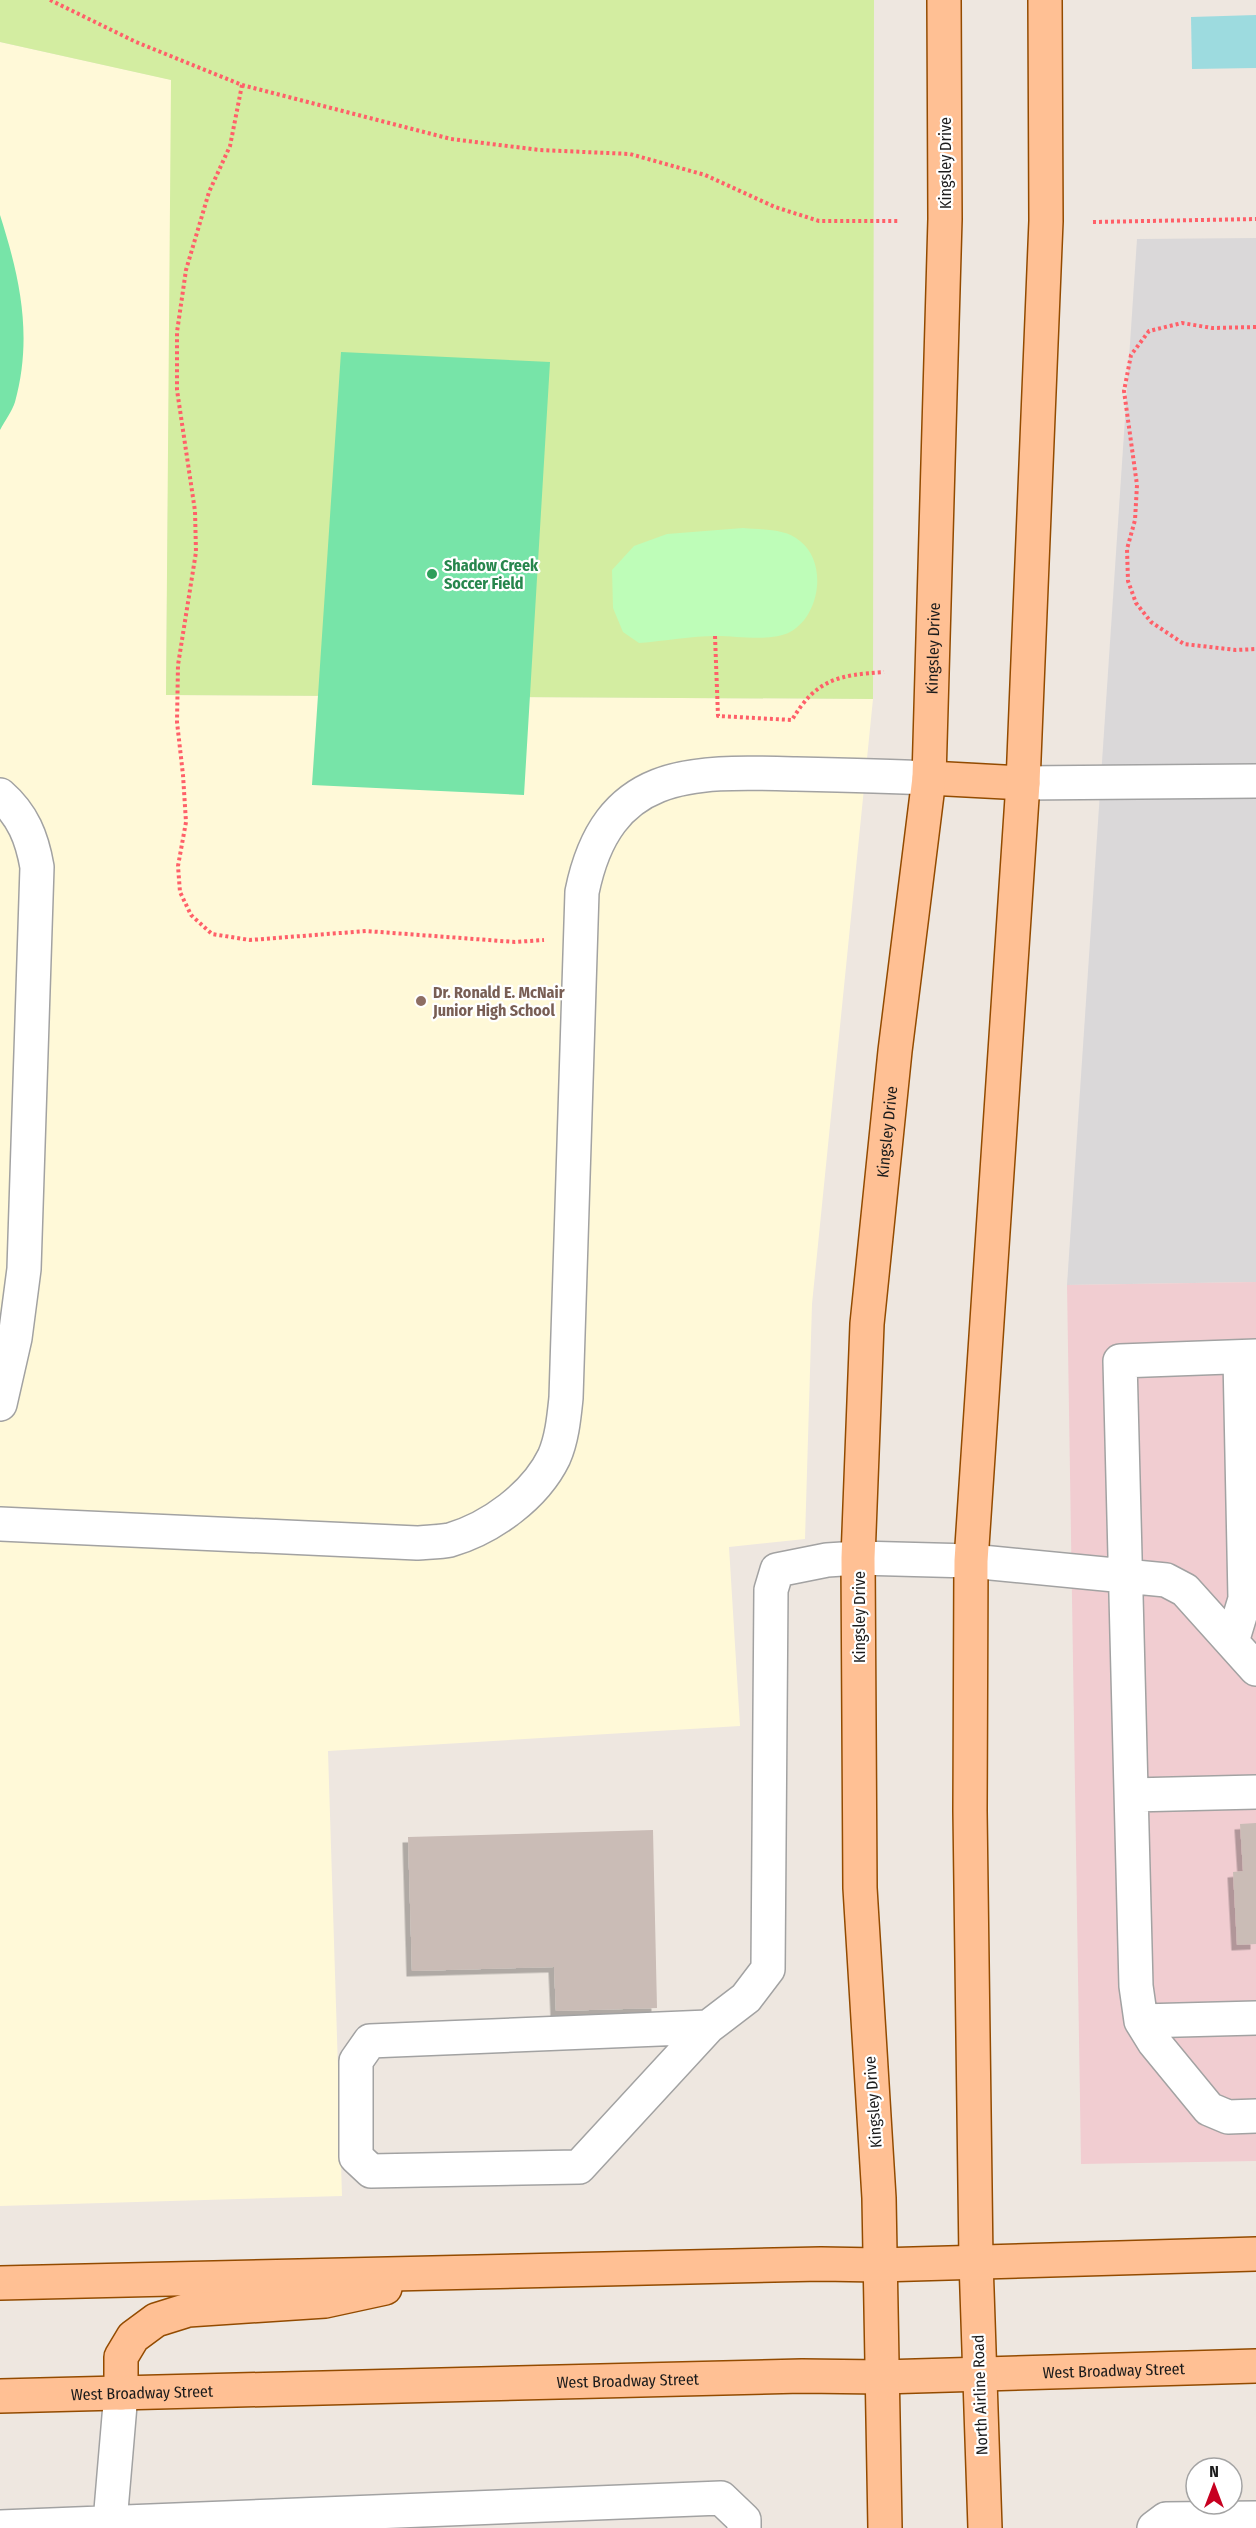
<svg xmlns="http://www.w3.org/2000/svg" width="1256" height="2528" viewBox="0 0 1256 2528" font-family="'Fira Sans Condensed',sans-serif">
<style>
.residential{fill:#dad8d9}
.commercial{fill:#f1cdd1}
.education{fill:#fff9d8}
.grass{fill:#d3eda1}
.park{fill:#befdb8}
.pitch{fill:#77e4a8}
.water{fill:#9ddbdf}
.building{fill:#cabcb6;filter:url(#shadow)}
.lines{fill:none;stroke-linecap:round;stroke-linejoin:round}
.minor-casing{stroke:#a2a2a2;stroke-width:36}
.major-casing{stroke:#934b00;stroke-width:36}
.path{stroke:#ff6069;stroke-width:4;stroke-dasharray:3 3;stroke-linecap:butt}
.minor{stroke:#fff;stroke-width:33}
.major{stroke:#ffc094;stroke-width:33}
.leisure-dot{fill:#2e9e5b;stroke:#fff;stroke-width:2}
.education-dot{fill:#8d6e63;stroke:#fff;stroke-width:2}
.labels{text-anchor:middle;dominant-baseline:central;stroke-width:4.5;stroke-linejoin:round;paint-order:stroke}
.street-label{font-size:16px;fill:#1b1b1b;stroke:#fff}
.leisure-label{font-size:16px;font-weight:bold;fill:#27864d;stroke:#fff;text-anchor:start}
.education-label{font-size:16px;font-weight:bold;fill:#785e54;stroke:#fff;text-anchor:start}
</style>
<defs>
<filter id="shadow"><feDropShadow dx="-5.5" dy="5.5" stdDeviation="0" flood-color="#0004"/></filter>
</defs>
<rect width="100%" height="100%" fill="#eee7e0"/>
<path class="residential" d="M1256 238V1282L1067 1285 1137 239Z"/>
<path class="commercial" d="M1256 1282V2161L1081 2164 1067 1285Z"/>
<path class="education" d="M0 42 172 80 166 695 873 699 812 1304 805 1539 729 1547 740 1726 328 1751 342 2196 0 2206Z"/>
<path class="grass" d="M0 0H874L873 699 166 695 171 80 0 42Z"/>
<path class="park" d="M743 528C762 530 785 528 800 541 828 563 820 616 790 632 771 642 738 636 717 636 691 636 665 641 639 643L623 632 613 608 612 570 634 546 667 534Z"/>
<path class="pitch" d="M0 215C20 278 33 336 15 402 12 411 5 421 0 430Z
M341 352 550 362 524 795 312 785Z"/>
<path class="water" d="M1256 15V68L1192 69 1191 17Z"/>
<path class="building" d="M1256 1823V1944L1237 1945 1233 1872 1243 1871 1240 1824Z
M653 1830 657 2008 556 2011 554 1967 412 1971 408 1837Z"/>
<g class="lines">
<defs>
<path id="minor" d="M1023 783 1256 781
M0 795C23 815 32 838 37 867L24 1269 15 1338 0 1404
M1256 1356 1120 1361 1136 1986 1141 2021 1154 2042 1209 2109 1228 2117 1256 2116
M0 1524 417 1543C428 1542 440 1542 450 1540 491 1528 535 1496 554 1457 562 1439 564 1417 566 1398L582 892C607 769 689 771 793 774 838 775 884 776 929 778
M1232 1642 1245 1599 1240 1358
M1132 1795 1256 1792
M1141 2021 1256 2018
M708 2027 579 2167 371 2171 356 2157V2061L370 2041 708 2027 746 1998 768 1969 771 1590 777 1570 827 1560 858 1558 971 1561 1166 1580 1185 1590 1256 1669
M110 2522 121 2393
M0 2527 721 2498 744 2520V2528
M1154 2528 1166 2519 1256 2518"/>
<g id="major">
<path d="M929 778 1023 783"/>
<path d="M0 2283 821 2264 879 2265 1256 2254"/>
<path d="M121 2393V2357L133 2337 156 2320 188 2310 325 2301 385 2288"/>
<path id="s1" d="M0 2396 802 2376 882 2377 1256 2366"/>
<path id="s2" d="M885 2528 879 2198 860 1888 858 1558 867 1324 895 1051 929 778 945 219 944 0"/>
<path d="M985 2528 976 2261 970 1811 971 1561 1023 783 1046 221 1045 0"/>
</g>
</defs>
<use href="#minor" class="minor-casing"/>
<use href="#major" class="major-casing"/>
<path class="path" d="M50 0 136 42 242 85 451 139 540 150 630 154 705 175 775 207 819 221H899
M242 85 230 146 209 192 186 270 177 332V390L195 511 196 552 178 665 177 722 183 775 186 822 178 866 180 892 191 915 212 934 250 940 366 931 515 942 544 940
M1093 222 1256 219
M1256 327 1212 328 1182 323 1149 331 1131 355 1124 391 1137 485 1135 520 1127 549 1128 581 1136 603 1151 622 1184 644 1236 650 1256 649
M715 636 718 716 792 720C816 679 839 675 884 672"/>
<use href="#minor" class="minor"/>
<use href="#major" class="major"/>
</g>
<circle class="leisure-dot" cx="432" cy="574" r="6"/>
<circle class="education-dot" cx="421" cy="1001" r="6"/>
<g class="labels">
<g class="street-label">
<text transform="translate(945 163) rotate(-90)">Kingsley Drive</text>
<text stroke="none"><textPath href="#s2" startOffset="1884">Kingsley Drive</textPath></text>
<text stroke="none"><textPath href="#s2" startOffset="1398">Kingsley Drive</textPath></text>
<text transform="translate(859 1617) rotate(-90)">Kingsley Drive</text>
<text transform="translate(873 2102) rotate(-94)">Kingsley Drive</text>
<text stroke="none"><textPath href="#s1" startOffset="1114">West Broadway Street</textPath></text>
<text stroke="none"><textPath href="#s1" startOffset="628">West Broadway Street</textPath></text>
<text stroke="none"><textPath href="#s1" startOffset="142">West Broadway Street</textPath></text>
<text transform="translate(980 2395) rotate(-92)">North Airline Road</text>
</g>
<g class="leisure-label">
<text x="444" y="565">Shadow Creek<tspan x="444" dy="18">Soccer Field</tspan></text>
</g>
<g class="education-label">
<text x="433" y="992">Dr. Ronald E. McNair<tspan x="433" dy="18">Junior High School</tspan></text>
</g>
</g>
<g transform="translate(1214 2486)"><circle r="28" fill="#ffffff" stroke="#a4a4a4" stroke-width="1.5"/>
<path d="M0-4.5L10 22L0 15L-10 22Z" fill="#c70020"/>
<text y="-9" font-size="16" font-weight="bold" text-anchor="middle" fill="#1b1b1b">N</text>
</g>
</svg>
